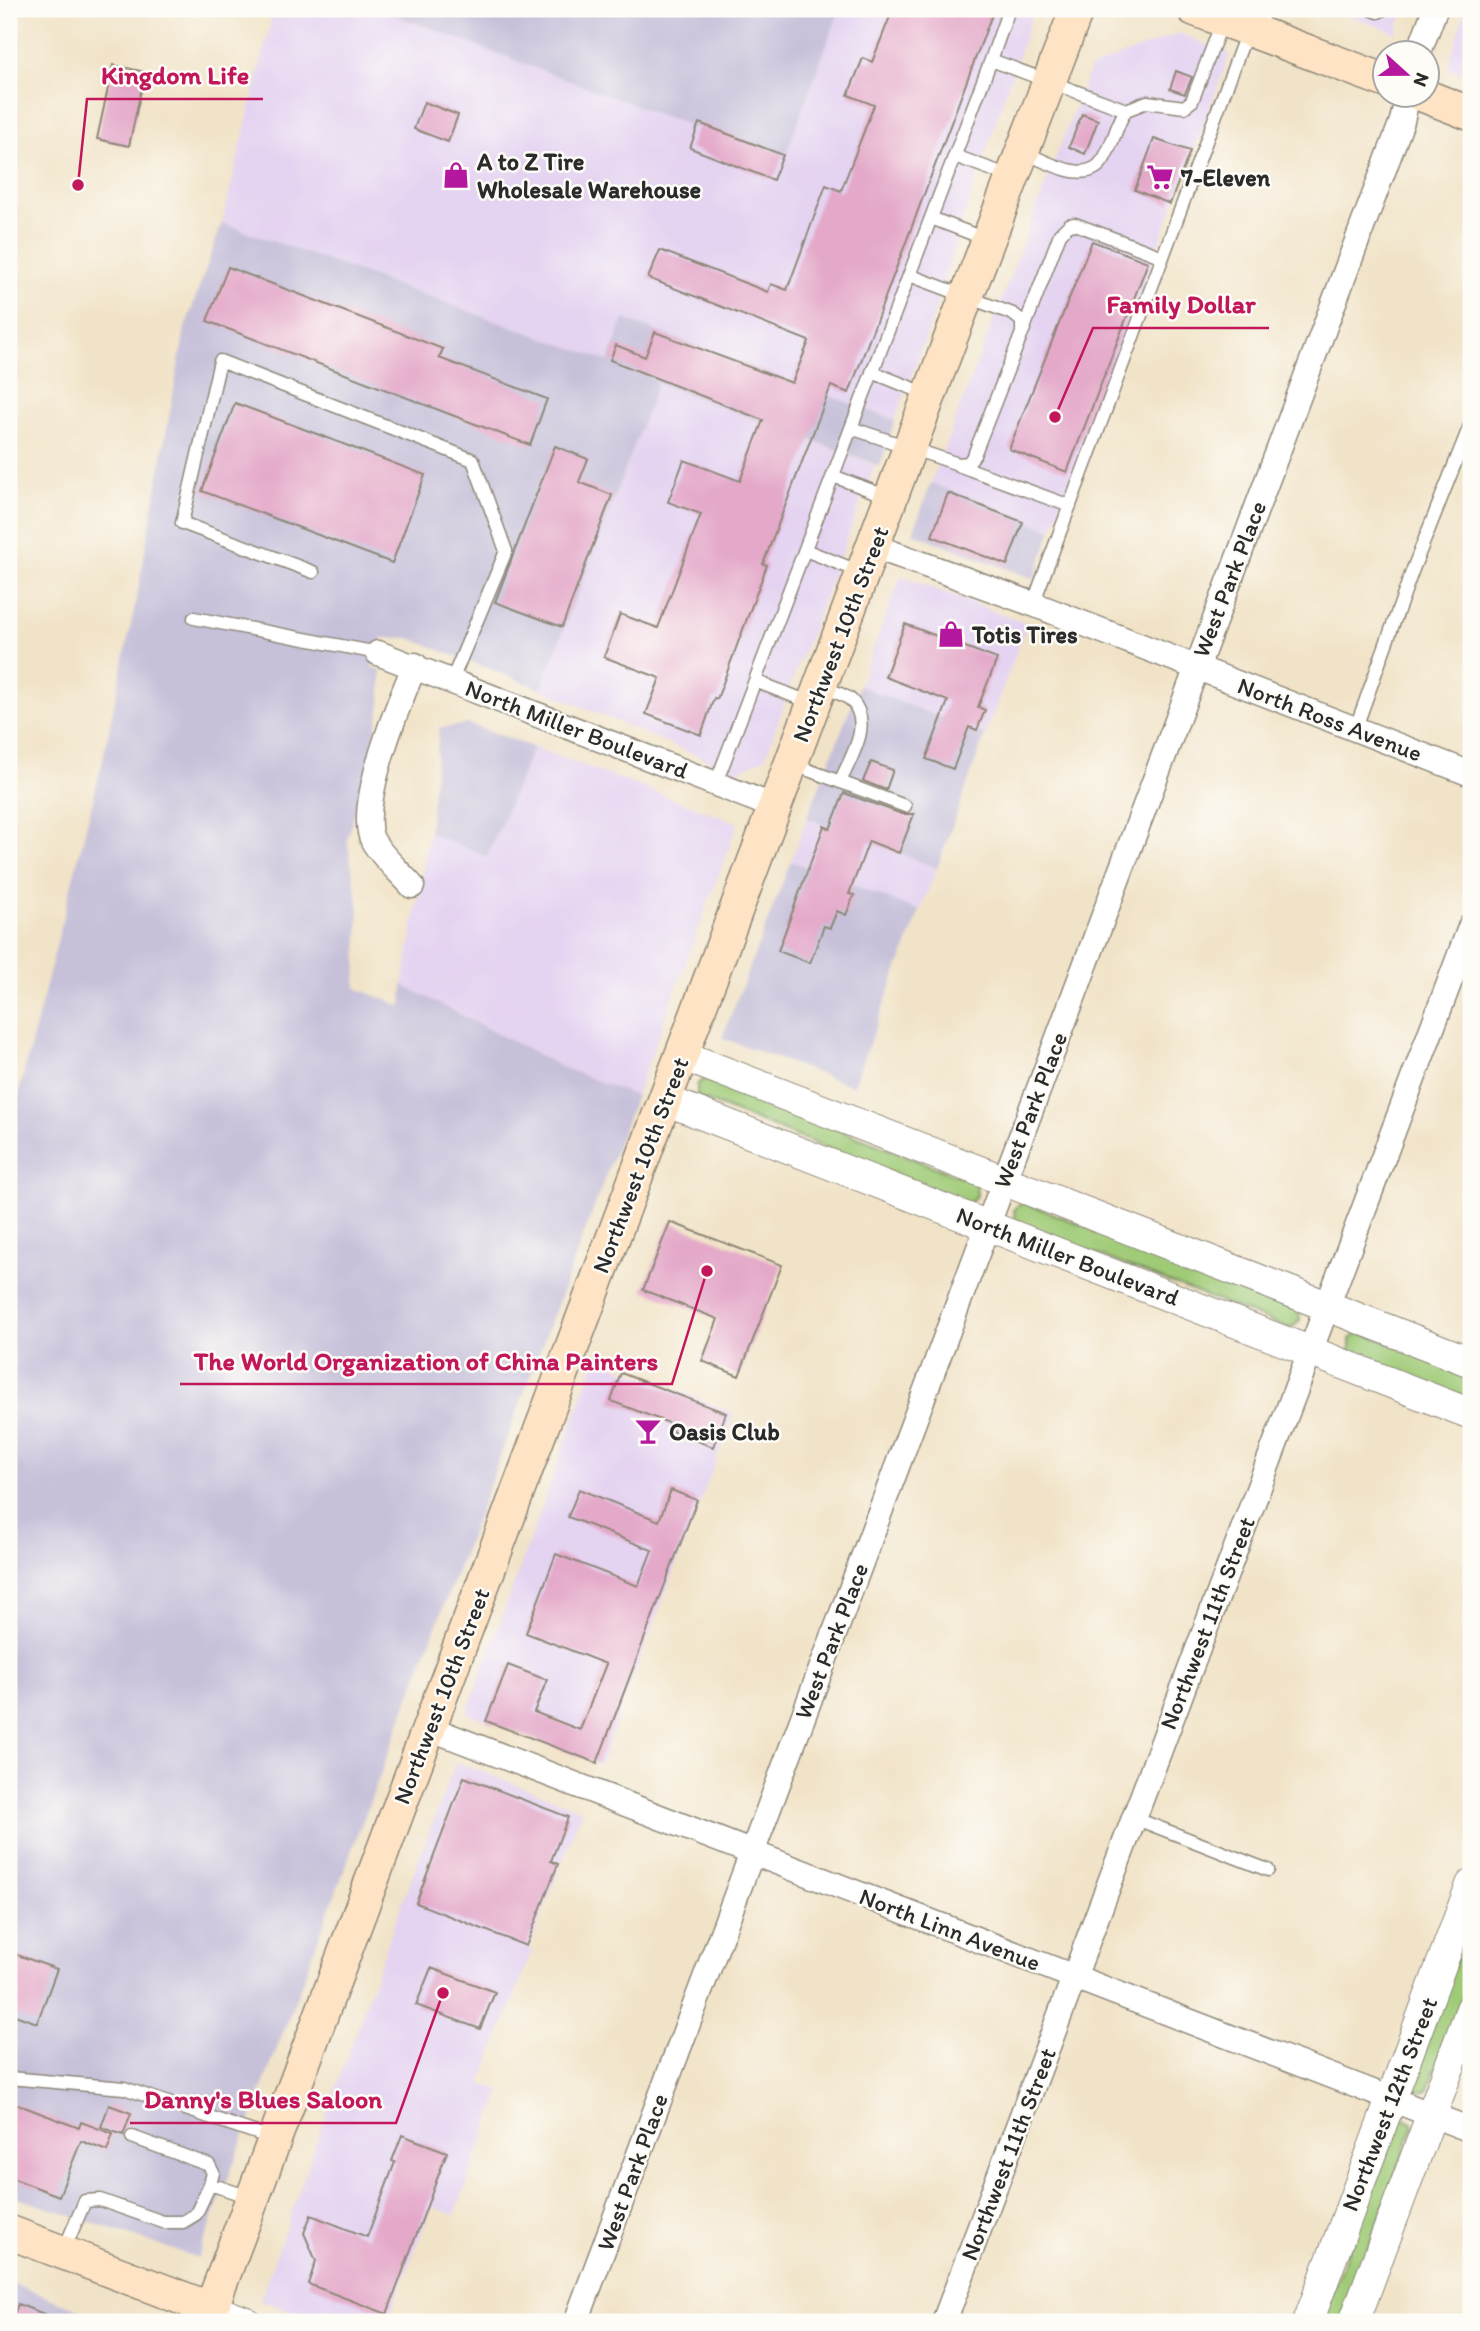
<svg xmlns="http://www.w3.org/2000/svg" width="1480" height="2331" viewBox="0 0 1480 2331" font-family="Itim,sans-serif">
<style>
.built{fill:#e4d3f1}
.industrial{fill:#c6c0d9}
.green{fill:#9fca76;stroke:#657a50;stroke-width:2}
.building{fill:#e4a9c9}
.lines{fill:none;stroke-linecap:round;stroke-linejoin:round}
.service-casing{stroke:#8e8779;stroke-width:15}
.minor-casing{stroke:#8e8779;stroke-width:27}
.tertiary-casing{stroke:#8e8779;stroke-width:32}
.secondary-casing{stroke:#8e8779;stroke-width:36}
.service{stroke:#fff;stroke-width:12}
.minor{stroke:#fff;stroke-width:24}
.tertiary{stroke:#fff;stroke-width:30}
.secondary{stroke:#fee4c5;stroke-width:33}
.labels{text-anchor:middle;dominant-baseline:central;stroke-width:5;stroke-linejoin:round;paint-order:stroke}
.poi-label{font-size:24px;font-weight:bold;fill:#2b2b2b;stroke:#fdfcf7;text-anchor:start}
.street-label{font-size:24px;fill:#2b2b2b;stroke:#fdfcf7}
.leader{fill:none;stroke:#c2185b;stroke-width:2.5}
.callout-dot{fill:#c2185b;stroke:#fdfcf7;stroke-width:2.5}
.callout-label{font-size:26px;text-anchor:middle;font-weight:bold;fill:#c2185b;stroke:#fdfcf7;stroke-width:5;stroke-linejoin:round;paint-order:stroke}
</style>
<rect width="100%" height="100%" fill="#fdfcf7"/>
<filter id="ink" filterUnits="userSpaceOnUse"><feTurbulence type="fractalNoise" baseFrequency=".0143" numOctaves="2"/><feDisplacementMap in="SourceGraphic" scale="14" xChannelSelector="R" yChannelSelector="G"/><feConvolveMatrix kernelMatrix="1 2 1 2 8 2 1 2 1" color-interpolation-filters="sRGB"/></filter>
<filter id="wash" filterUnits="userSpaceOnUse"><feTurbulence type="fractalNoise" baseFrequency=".00686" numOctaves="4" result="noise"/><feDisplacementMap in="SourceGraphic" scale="28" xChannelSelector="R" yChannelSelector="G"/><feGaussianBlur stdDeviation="1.57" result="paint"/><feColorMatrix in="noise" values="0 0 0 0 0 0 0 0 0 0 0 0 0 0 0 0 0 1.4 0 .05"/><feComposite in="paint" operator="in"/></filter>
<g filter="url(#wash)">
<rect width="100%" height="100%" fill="#f1e3c7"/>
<path class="built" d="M274 9H379L695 128 697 123 785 155 840 9H1034L962 222 930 326 895 420 624 319 608 361 222 223Z
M1331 9H1405L1396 33Z
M1465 9 1471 11V76L1448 68Z
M1179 33 1230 54 1052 530 931 483 1090 68Z
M658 383 875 465 793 679 765 758 735 772 541 689Z
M901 576 1027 624 985 735 859 686Z
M533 747 738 823 636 1096 563 1067 403 985 429 833 487 857Z
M807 818 937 868 920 911 791 861Z
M596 1358 734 1413 600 1765 467 1713Z
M456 1762 582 1810 529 1949 532 1951 481 2083 501 2091 455 2215 432 2207 387 2322H322L260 2300 403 1900Z"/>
<path class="industrial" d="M379 9H840L785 156 698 123 695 128Z
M222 223 608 361 624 319 895 420 880 466 658 383 541 689 409 638H382L372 667 381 671V704L370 758 347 839 359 909 356 988 402 1006 403 985 562 1067 636 1096 198 2258 9 2195V1132L101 768 138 591 185 328Z
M931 483 1052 530 1034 579 913 533Z
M859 686 985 735 937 868 807 818Z
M468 724 533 747 487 857 429 833 439 728Z
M791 861 920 911 853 1086 722 1038Z
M9 2282 88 2313 84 2322H9Z"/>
<path class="green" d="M707 1079 976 1183 977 1195 969 1204 697 1097V1085L702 1080Z
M1023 1202 1299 1309 1300 1320 1291 1329 1015 1223 1014 1209Z
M1360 1332 1471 1374V1403L1350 1351V1339Z
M1471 1921V1975L1429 2086 1428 2090 1417 2093 1412 2086 1411 2081Z
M1405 2119 1412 2123 1413 2127 1341 2322H1320L1399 2120Z"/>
<g id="blocks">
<path class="building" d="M893 9H994L849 393 831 386 763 564 767 565 717 699 714 698 701 735 646 714 660 678 604 657 620 614 658 628 701 514 668 502 684 460 740 481 763 420 610 360 616 345 645 357 655 332 792 383 809 341 648 278 660 250 768 292 771 284 787 290 826 185 841 191 874 105 848 95 863 58 872 62Z
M113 65 145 72 129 146 97 139Z
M1176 71 1192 77 1185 94 1170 89Z
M424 102 458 115 448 142 414 129Z
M1082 114 1098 120 1085 154 1069 147Z
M699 123 783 155 773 180 690 148Z
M1154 139 1190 151 1170 204 1135 190Z
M1092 241 1148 262 1067 472 1009 449Z
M228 267 443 349 439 358 547 399 530 445 207 321Z
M235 403 425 475 392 563 202 491Z
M555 446 588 459 579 482 612 495 562 627 495 602Z
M948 493 1023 522 1007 565 932 536Z
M905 624 997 659 978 707 985 710 977 730 969 727 953 769 926 759 948 701 885 677Z
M871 762 893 770 886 790 863 781Z
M844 793 902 814H914L899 853 869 841 849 894 854 895 846 915 837 911 830 928 824 926 810 963 778 951 824 826 830 829Z
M670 1222 782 1265 739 1376 702 1361 718 1319 643 1290Z
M621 1373 726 1413 713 1447 671 1431 674 1425 611 1401Z
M579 1489 659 1521 671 1490 697 1500 597 1763 486 1721 508 1665 547 1680 534 1712 580 1730 606 1664 526 1633 556 1554 638 1586 652 1550 568 1517Z
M464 1777 568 1817 551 1861 558 1864 526 1946 416 1903Z
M9 1952 57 1969 37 2023 9 2013Z
M431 1968 495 1992 480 2029 416 2005Z
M14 2103 79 2128 81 2122 113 2134 107 2151 81 2141 59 2196 9 2177V2118Z
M109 2105 131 2113 123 2135 101 2127Z
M402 2135 447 2152 387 2314 308 2284 316 2261 304 2233 311 2215 367 2237 395 2162 392 2161Z
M18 2304 62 2321V2322H11Z"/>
</g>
</g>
<g filter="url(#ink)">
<use href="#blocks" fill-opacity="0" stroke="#8e8779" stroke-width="2"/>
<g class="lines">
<defs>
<path id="service" d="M1009 9 991 60 1126 110
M1370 9 1378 12 1384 9
M1256 31 1265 9
M1023 152C1044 160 1086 187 1103 160 1113 145 1116 125 1126 110L1147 102 1184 107 1192 101 1223 20
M955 156 1012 177
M931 218 988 240
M1023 331 1060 234 1069 225 1075 224 1163 257
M872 372 929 395
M851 428 958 464 968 463 974 455 1022 333V321L1013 314 909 275
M958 465 1070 506
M833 476 891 498
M805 550 863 573
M313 572 182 523 220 361 473 460 506 551 452 680
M1033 604 1248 29
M194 618 378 653
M755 681 814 704
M821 686C829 690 844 694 851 700 874 724 850 758 840 782
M1355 730 1413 569 1471 423
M792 764 905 806
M716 783 991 60
M1134 1818 1268 1870
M9 2078 124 2088 274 2139
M132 2137 209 2165 213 2173 210 2184
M63 2252 85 2201 100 2200 163 2222H183L196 2214 210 2184 252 2198"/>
<path id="minor" d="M1419 52 1435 9
M873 546 1033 604 1471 774
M378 653 775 807
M412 886C400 872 382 857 373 841 355 809 400 700 415 665
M429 1728 1471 2130
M576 2322 1402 121 1408 94
M944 2322 1471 925"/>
<path id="tertiary" d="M681 1055 1471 1362
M665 1100 1471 1414
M211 2309 246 2322
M1308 2322 1471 1885
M1354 2322 1471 2009"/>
<path id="secondary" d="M1194 9 1386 81
M1420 94 1471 114
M9 2232 211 2309
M206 2322 956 324 1077 9"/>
</defs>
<use href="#service" class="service-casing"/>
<use href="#minor" class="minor-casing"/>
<use href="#tertiary" class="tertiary-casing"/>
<use href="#secondary" class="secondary-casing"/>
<use href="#service" class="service"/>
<use href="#minor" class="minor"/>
<use href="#tertiary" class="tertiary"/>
<use href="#secondary" class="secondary"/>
</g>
</g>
<defs>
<symbol id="shop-bare" viewBox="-9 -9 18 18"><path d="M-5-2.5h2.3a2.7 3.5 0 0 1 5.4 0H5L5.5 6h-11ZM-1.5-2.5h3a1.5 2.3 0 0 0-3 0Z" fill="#b5179e" stroke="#fdfcf7" stroke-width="2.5" paint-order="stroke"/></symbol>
<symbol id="supermarket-bare" viewBox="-9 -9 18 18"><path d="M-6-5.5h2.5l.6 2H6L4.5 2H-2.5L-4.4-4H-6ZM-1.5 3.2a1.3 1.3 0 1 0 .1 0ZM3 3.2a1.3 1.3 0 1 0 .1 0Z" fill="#b5179e" stroke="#fdfcf7" stroke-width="2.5" paint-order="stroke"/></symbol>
<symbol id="bar-bare" viewBox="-9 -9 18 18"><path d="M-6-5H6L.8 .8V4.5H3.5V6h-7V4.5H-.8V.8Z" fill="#b5179e" stroke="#fdfcf7" stroke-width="2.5" paint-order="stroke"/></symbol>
</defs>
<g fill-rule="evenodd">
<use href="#shop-bare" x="437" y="156" width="38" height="38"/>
<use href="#supermarket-bare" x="1141" y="158" width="38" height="38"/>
<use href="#shop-bare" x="932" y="615" width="38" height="38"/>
<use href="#bar-bare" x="629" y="1412" width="38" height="38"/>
</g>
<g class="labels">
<g class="poi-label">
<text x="477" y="161">A to Z Tire<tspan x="477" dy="28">Wholesale Warehouse</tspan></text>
<text x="1181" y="177">7-Eleven</text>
<text x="972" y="634">Totis Tires</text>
<text x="669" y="1431">Oasis Club</text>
</g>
<g class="street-label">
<text transform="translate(1229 579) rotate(-69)">West Park Place</text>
<text transform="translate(840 634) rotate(-69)">Northwest 10th Street</text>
<text transform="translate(1330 719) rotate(21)">North Ross Avenue</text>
<text transform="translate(577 729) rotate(21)">North Miller Boulevard</text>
<text transform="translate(1030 1110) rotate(-69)">West Park Place</text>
<text transform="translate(640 1165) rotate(-69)">Northwest 10th Street</text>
<text transform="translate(1068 1256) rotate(21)">North Miller Boulevard</text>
<text transform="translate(1207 1623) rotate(-69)">Northwest 11th Street</text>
<text transform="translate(831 1641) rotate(-69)">West Park Place</text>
<text transform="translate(441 1696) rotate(-69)">Northwest 10th Street</text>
<text transform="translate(950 1929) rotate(21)">North Linn Avenue</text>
<text transform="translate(1389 2104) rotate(-69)">Northwest 12th Street</text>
<text transform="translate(1008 2154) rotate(-69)">Northwest 11th Street</text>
<text transform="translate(632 2172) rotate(-70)">West Park Place</text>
</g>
</g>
<path class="leader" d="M78 185L87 99H263M1055 417L1093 328H1269M707 1271L672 1384H180M443 1993L396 2123H130"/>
<g class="callout-dot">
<circle cx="78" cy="185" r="7"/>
<circle cx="1055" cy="417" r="7"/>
<circle cx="707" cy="1271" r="7"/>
<circle cx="443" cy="1993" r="7"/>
</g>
<g class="callout-label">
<text x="175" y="84">Kingdom Life</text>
<text x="1181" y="313">Family Dollar</text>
<text x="426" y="1370">The World Organization of China Painters</text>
<text x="263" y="2108">Danny's Blues Saloon</text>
</g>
<rect width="1480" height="2331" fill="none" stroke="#fdfcf7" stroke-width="35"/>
<g transform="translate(1406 74) rotate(111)"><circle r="33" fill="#fdfcf7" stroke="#a9a8a5" stroke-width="2"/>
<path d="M0-5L12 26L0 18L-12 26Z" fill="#b5179e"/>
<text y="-10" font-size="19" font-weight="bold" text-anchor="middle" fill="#2b2b2b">N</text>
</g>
</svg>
